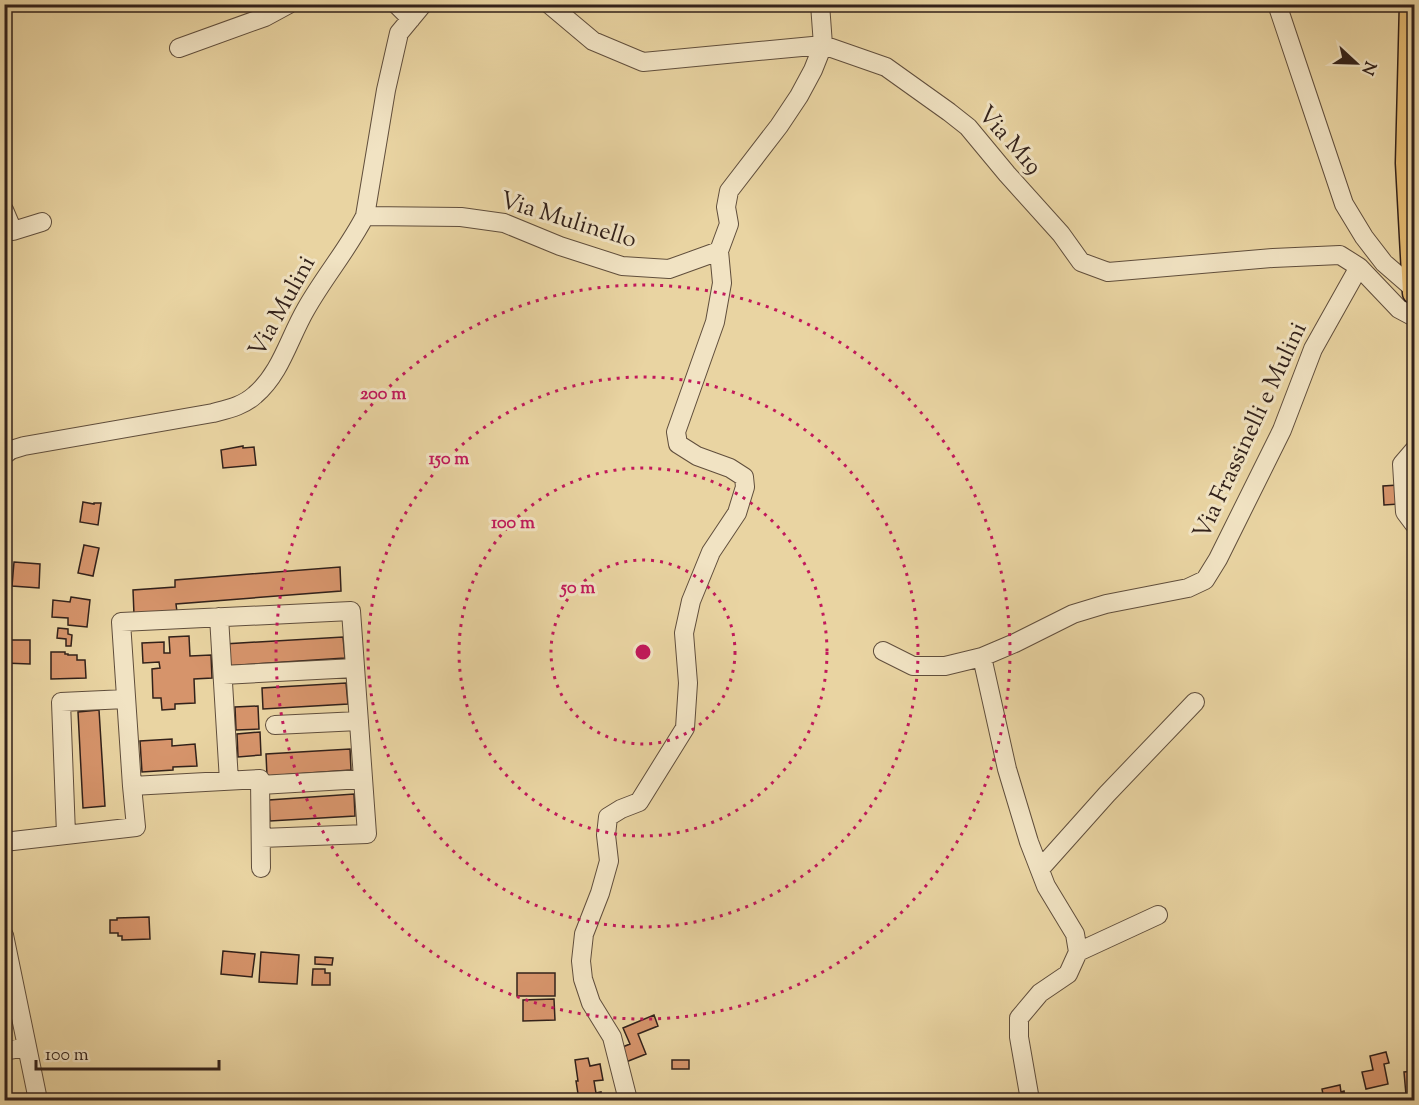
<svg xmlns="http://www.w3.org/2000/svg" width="1419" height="1105" viewBox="0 0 1419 1105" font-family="'Sorts Mill Goudy',serif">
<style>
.building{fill:#d6946b;stroke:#32211a;stroke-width:1.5}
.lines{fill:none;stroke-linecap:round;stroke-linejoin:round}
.minor-casing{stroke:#604e3c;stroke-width:20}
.major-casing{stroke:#32211a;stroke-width:25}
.minor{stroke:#f1e3c3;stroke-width:18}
.major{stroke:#e4ba71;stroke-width:22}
.ring{fill:none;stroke:#c2185b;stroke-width:3;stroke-dasharray:3 6}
.labels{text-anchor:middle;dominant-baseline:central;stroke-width:6;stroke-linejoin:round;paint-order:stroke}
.street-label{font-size:24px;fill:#32211a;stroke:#f1e3c3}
.centre{fill:#c2185b;stroke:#f1e3c3;stroke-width:3}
.ring-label{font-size:18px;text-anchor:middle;font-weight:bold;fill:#c2185b;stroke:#f1e3c3;stroke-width:6;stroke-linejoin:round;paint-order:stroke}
</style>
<rect width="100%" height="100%" fill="#e9d4a2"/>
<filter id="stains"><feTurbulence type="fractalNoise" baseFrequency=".00333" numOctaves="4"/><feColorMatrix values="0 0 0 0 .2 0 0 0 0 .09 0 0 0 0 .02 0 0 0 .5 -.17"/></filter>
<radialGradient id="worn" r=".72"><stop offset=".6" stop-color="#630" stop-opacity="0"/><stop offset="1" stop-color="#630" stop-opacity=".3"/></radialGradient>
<path class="building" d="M243 446V448L254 447 256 465 223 468 221 450Z
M1414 484V503L1384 505 1383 486Z
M83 502 94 504V503H101L98 525 80 522Z
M84 545 99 548 93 576 78 573Z
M14 562 40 564 39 588 12 586Z
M340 567 341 591 176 604 177 612 134 615 133 590 175 587V580Z
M71 597 90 600 87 627 68 625V618L52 617 53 600 70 602Z
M58 628 68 629V634L72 635 71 646H66V639L57 638Z
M189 636 190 656 211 655 212 678 194 679 195 703 175 704V709L162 710 161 698H153L152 669 160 668 159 662 143 663 142 643 164 642V653H170L169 637Z
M343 637 345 658 226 666 224 644Z
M4 640H30V664L4 663Z
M51 652H65V654H68V655H77V660H85L86 678 51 679Z
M346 683 348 704 263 709 262 688Z
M258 706 259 729 236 730 235 707Z
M99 710 105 806 83 808 78 712Z
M260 732 261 755 238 757 237 734Z
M172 739V746L195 744 197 766 173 767V770L142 772 140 741Z
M350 749 351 770 267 776 266 754Z
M354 794 355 816 270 821 269 800Z
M149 917 150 939 122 940V936H118V933H110V920H117V918Z
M223 951 255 954 252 977 221 974Z
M261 952 299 955 297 984 259 982Z
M315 957 333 958 332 965 315 964Z
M313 969H325V973H330V985H312Z
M517 973H555V996H517Z
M554 999 555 1020 523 1021V1000Z
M654 1015 658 1026 638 1034 646 1054 626 1062 620 1048 630 1044 623 1028Z
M1386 1052 1389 1063 1384 1064 1388 1084 1366 1089 1362 1072 1373 1070 1370 1056Z
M588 1058 590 1066 600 1064 603 1080 594 1081 596 1093 601 1092 602 1100H579L576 1081H578L575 1060Z
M672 1060H689V1069H672Z
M1414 1071V1094L1406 1095 1404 1072Z
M1340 1085 1341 1092 1344 1091 1346 1100H1324L1322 1089Z
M642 1094 647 1095 650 1100H630Z"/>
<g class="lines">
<defs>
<path id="minor" d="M396 4 411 19
M549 4 593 41 643 62 823 45 886 67 949 112 968 127 1007 174 1061 234 1081 262 1108 272 1273 258 1340 255 1359 267 1399 309 1414 317
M1277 4 1344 204 1364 237 1384 263 1414 289
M179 48 265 17 289 4
M4 210 13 231 42 222
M365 216 461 217 504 223 560 246 622 266 669 269 719 251
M1414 450 1402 464 1405 512 1414 524
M4 455 11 450 24 446 213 413C228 409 243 406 255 395 281 373 289 338 306 309 324 277 348 249 365 216L386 90 399 33 423 4
M219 617 229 781
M883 651 913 666H945L982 657
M223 675 355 668
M275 725 359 721
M260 785 363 779
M132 786 260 779 261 868
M66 834 61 702 126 699
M4 842 136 827 132 786 121 622 351 611 367 834 261 838
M1040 869 1107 794 1195 702
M4 935 38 1100
M1078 952 1158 915
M4 1051 27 1047
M628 1100 612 1037 591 1003 583 979 581 961 584 934 600 893 609 861 606 835 608 817 621 809 639 802 685 728 688 683 684 633 691 601 711 552 737 513 745 487 744 477 730 468 697 456 678 444 676 432 715 322 722 283 719 251 729 224 726 207 729 191 779 126 799 96 813 70 823 45 820 4
M1030 1100 1019 1037V1018L1040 993 1068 974 1078 952 1075 934 1046 886 1029 842 1007 769 982 657 1015 643 1073 614 1106 604 1188 588 1205 580 1218 559 1282 430 1313 349 1359 267"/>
<path id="major" d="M1411 4 1407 163 1414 293"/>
</defs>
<use href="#minor" class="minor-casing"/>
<use href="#major" class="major-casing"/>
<use href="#minor" class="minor"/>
<use href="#major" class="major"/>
</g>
<g class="ring">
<circle cx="643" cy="652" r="92"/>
<circle cx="643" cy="652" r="184"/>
<circle cx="643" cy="652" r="275"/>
<circle cx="643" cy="652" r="367"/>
</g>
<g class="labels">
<g class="street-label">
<text transform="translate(1009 141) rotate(48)">Via M19</text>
<text transform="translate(568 221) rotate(17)">Via Mulinello</text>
<text transform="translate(283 307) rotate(-61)">Via Mulini</text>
<text transform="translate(1251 431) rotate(-65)">Via Frassinelli e Mulini</text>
</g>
</g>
<circle cx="643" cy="652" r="9" class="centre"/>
<g class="ring-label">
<text x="383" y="399">200 m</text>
<text x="449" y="464">150 m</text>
<text x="513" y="528">100 m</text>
<text x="578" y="593">50 m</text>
</g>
<rect width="1419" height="1105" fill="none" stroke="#e9d4a2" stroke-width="24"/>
<rect x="6" y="6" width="1407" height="1093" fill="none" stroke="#32211a" stroke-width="3"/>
<rect x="12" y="12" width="1395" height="1081" fill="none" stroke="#32211a" stroke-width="1.5"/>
<g transform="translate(1356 63) rotate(112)" stroke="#f1e3c3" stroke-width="4.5" paint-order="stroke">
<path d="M0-4.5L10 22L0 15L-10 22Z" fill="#32211a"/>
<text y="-9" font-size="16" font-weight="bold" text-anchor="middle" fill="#32211a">N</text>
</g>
<path d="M36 1060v9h183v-9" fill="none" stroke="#32211a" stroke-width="3"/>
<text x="45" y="1060" font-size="18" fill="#32211a" stroke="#f1e3c3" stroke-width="4.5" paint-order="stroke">100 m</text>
<rect width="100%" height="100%" filter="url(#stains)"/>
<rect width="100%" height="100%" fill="url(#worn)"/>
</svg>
